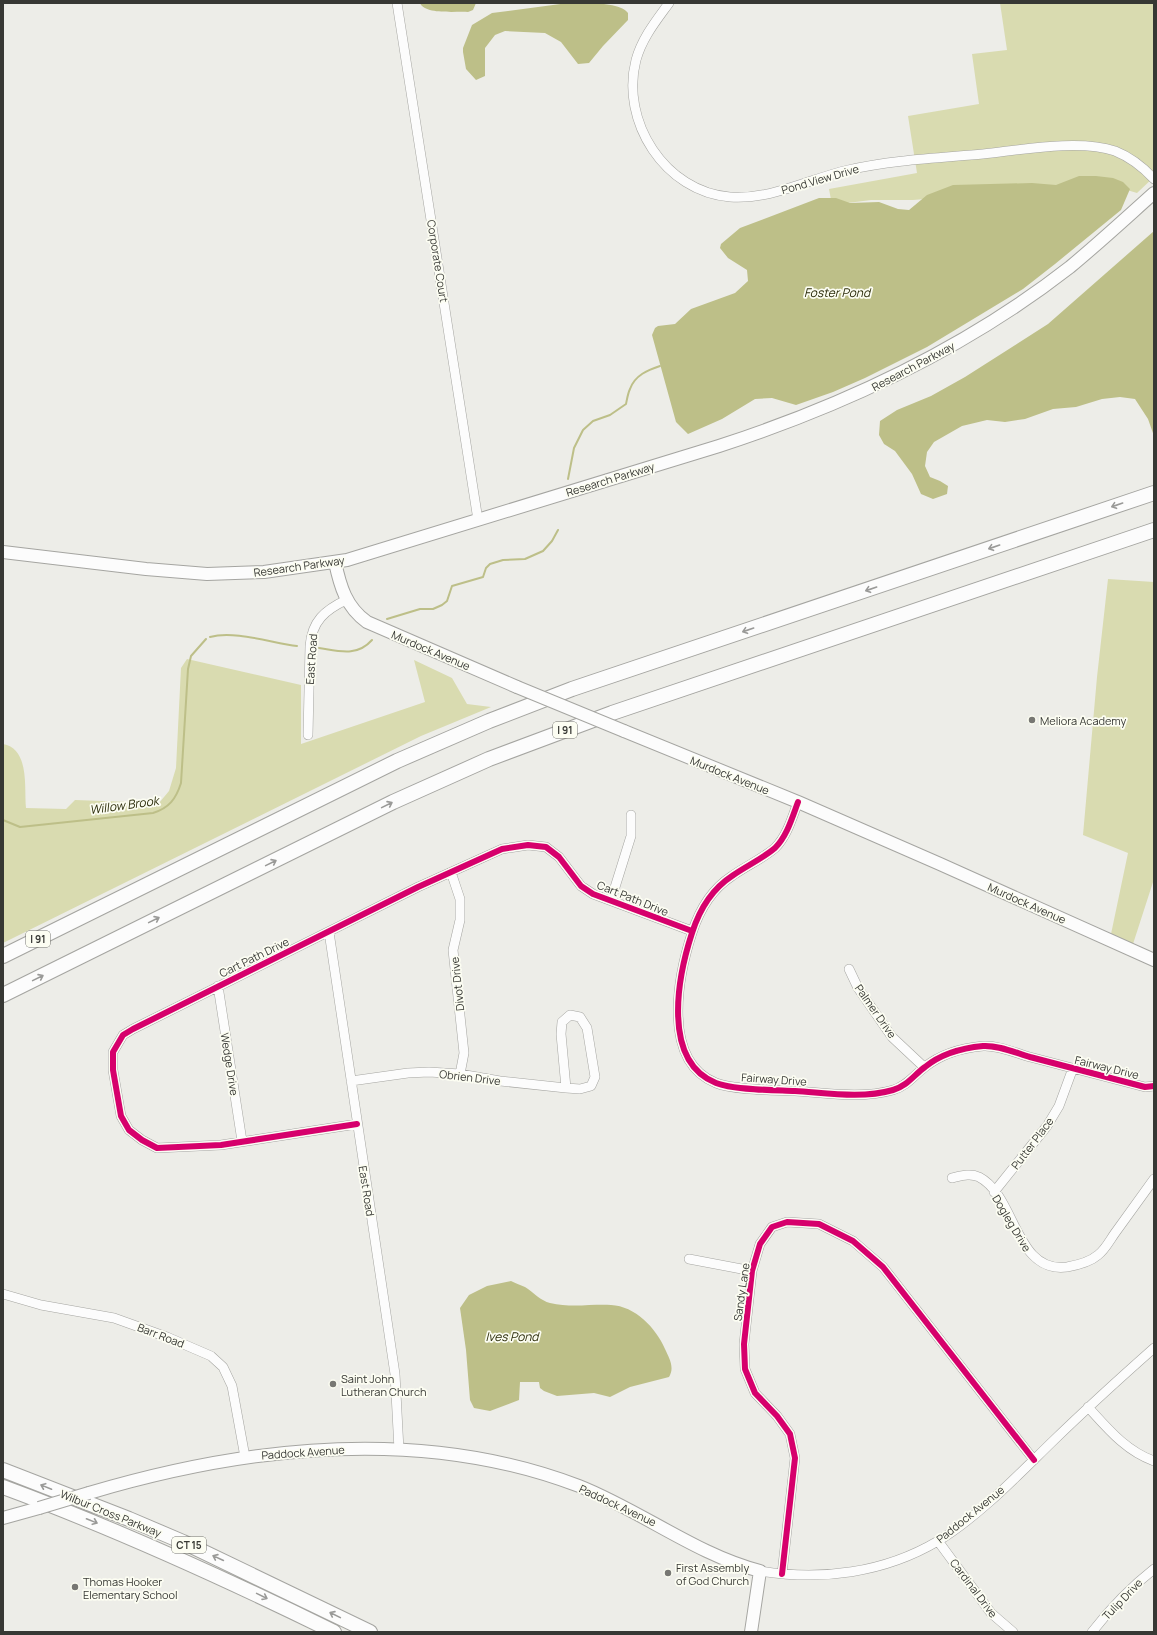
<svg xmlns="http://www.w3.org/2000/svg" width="1157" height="1635" viewBox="0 0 1157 1635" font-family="Manrope,sans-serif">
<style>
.green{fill:#d9dbb0}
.water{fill:#bdbf88}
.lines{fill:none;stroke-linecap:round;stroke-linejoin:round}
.stream{stroke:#bdbf88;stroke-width:2}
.minor-casing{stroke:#a5a5a1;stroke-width:10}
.major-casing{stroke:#a5a5a1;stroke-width:14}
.highway-casing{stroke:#a5a5a1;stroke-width:16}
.minor{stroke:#fcfcfc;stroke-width:9}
.major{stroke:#fcfcfc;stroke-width:12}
.highway{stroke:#fcfcfc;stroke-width:14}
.major-bridge-casing{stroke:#a5a5a1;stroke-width:14;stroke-linecap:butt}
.major-bridge{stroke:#fcfcfc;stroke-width:12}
.cycleway-casing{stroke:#fcfdf2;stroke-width:8}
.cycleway{stroke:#d6006c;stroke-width:6}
.oneway{stroke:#9a9a98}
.poi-dot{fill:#777773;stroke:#fcfdf2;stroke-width:1.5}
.labels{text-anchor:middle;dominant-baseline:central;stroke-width:3.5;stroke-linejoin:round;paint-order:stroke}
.shield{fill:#fcfdf2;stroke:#72736d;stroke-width:1}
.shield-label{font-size:10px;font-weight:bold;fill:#373834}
.street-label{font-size:11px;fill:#373834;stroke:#fcfdf2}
.poi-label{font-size:11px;fill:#373834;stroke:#fcfdf2;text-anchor:start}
.water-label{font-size:12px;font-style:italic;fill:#2a2b09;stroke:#fcfdf2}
</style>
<rect width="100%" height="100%" fill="#edede8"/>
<path class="green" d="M1000 3H1154V177L1137 193 1107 184 913 200H871L832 205 829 189 917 173 908 116 979 104 972 54 1007 50Z
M1108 579 1154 582V879L1133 944 1111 934 1128 853 1083 835 1097 677Z
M187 659 301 685V744L425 702 414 660 452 678 467 704 491 707 421 736 3 943V744C30 749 24 788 26 808L66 809 75 800 159 803 169 791 176 768 181 668Z"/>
<path class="water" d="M420 3H476L473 10 468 12C456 11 425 15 420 3Z
M568 3C581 3 620 1 628 13V20L603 46 589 63 578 64 561 42 545 33 505 31 495 35 485 48V76L476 80 466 69 463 52V48L472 25 492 13Z
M1079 176H1096L1113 178 1123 182 1130 189 1121 210 1055 264 1023 289 927 347 865 378 833 392 796 405 772 398 755 399 722 419 688 434 676 422 652 335 655 328 658 326 675 324 691 309 735 293 748 281 747 270 728 258 720 248 721 244 740 228 819 198H836L850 203 879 202 898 209 909 210 927 195 953 185 1032 183 1056 185Z
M1154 231V436L1148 419 1135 399 1120 397 1102 399 1076 407 1053 409 1025 419 1005 422 987 420 962 426 934 442 927 452 925 466 930 477 940 481 948 486 947 494 933 499 921 494 912 474 895 451 884 444 879 435 880 421 897 410 931 396 965 377 1048 324Z
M511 1281C515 1283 520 1285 525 1287 533 1292 541 1301 550 1303 571 1308 590 1304 611 1305 635 1306 656 1328 665 1349 669 1358 675 1367 669 1377L630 1387 610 1397 594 1393 557 1396 544 1391 540 1388 539 1382H520L519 1400 490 1411 474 1408 470 1400 466 1350 460 1308 469 1295 487 1286Z"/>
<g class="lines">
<path class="stream" d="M568 479 574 448 583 430 593 421 610 415 626 404C627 399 628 393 630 389 635 375 648 370 660 366
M387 619 420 609H433L442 605 447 601 452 586 483 577 486 568 490 564 503 560 525 559 543 551 552 541 558 530
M210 637C234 630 272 643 297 646
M319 648C339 651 357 657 372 640
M3 820 20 827 153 813C169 808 176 799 181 783L188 669 191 656 206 639"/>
<defs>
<path id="minor" d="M397 3 478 520
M669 3C656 21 642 38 636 60 620 121 665 192 730 197 771 200 809 179 848 170 892 160 938 158 983 154 1021 150 1079 139 1115 151 1130 157 1143 167 1154 179
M308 735 310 646C312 621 325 610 346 600
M798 802C792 818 787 836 775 848 762 859 746 866 732 876 712 889 699 911 692 933 678 976 661 1061 716 1083 733 1090 774 1090 795 1091 827 1093 862 1099 893 1090 907 1086 914 1075 925 1067 942 1053 962 1048 983 1046 998 1045 1016 1053 1030 1057 1068 1067 1106 1077 1145 1087L1154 1086
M451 872 460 899V920L453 950 464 1053 460 1074
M611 900 631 836V815
M329 932 395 1374 399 1450
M849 969 858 988 892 1037 924 1067
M218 986 242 1141
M351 1081 408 1073 429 1072 460 1074 500 1081 566 1088 580 1089 591 1086 595 1077 587 1028 580 1017 570 1015 562 1022 561 1034 566 1088
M357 1124 221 1145 157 1148 142 1140 129 1130 121 1116 113 1070V1052L123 1035 133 1029 418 887 502 849 528 845 546 847 559 857 581 886 593 894 692 931
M952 1178C961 1176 970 1173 979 1177 1016 1196 1015 1274 1067 1267 1078 1265 1090 1262 1098 1255 1105 1250 1110 1240 1115 1233 1128 1215 1141 1197 1154 1179
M994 1192 1047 1126 1059 1106 1073 1068
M689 1259 752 1271
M3 1294 41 1305 114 1318 167 1337 211 1356 223 1367 232 1386 245 1457
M1088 1407C1108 1429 1126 1451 1154 1461
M938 1541 991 1613 1013 1632
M760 1571C821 1581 884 1573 938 1541 979 1516 1017 1476 1052 1442 1085 1410 1119 1379 1154 1348
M782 1574 795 1458 790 1434 777 1416 755 1393 745 1369 744 1344 752 1271 760 1244 772 1227 787 1222 819 1224 853 1241 883 1267 1034 1460
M1092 1632C1110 1609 1131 1587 1154 1569"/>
<path id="major" d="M3 552 146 569 207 574 264 572 347 560 719 446C845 405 965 349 1070 267 1099 243 1126 218 1154 193
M335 562C340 586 346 607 367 622L517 687
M624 731 798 802 940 864 1154 960
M89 1493C247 1446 422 1426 579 1486 640 1510 697 1555 760 1571L751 1632
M3 1518 39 1508"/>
<path id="highway" d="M3 956 397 761 489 721 572 689 1154 493
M3 995 393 802 489 759 612 713 1154 530
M3 1470 129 1519 183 1542 370 1632
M3 1487C117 1529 226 1579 334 1632"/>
</defs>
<use href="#minor" class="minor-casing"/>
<use href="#major" class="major-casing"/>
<use href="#highway" class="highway-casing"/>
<use href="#minor" class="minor"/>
<use href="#major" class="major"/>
<use href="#highway" class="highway"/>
<defs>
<path id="major-bridge" d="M517 687 624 731
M39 1508 89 1493"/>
</defs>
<use href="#major-bridge" class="major-bridge-casing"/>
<use href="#major-bridge" class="major-bridge"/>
<defs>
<path id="cycleway" d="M798 802C792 818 787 836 775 848 762 859 746 866 732 876 712 889 699 911 692 933 678 976 661 1061 716 1083 733 1090 774 1090 795 1091 827 1093 862 1099 893 1090 907 1086 914 1075 925 1067 942 1053 962 1048 983 1046 998 1045 1016 1053 1030 1057 1068 1067 1106 1077 1145 1087L1154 1086
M357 1124 221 1145 157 1148 142 1140 129 1130 121 1116 113 1070V1052L123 1035 133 1029 418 887 502 849 528 845 546 847 559 857 581 886 593 894 692 931
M782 1574 795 1458 790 1434 777 1416 755 1393 745 1369 744 1344 752 1271 760 1244 772 1227 787 1222 819 1224 853 1241 883 1267 1034 1460"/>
</defs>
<use href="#cycleway" class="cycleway-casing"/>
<use href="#cycleway" class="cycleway"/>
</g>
<defs><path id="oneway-shaft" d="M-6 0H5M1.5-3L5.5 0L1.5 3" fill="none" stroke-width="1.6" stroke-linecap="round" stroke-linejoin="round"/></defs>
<g class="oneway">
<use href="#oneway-shaft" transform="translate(1117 505) rotate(161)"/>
<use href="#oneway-shaft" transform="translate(994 547) rotate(161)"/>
<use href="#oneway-shaft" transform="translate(871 589) rotate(161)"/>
<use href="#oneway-shaft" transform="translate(748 630) rotate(161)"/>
<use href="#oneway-shaft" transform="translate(387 805) rotate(-26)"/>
<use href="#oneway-shaft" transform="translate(271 863) rotate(-26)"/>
<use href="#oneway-shaft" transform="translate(154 920) rotate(-26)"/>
<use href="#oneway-shaft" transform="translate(38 978) rotate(-26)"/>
<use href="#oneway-shaft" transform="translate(46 1487) rotate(-158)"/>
<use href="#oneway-shaft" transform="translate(92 1521) rotate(22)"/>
<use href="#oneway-shaft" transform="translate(218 1558) rotate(-155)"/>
<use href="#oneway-shaft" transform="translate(262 1596) rotate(26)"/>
<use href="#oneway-shaft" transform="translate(335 1615) rotate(-154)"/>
</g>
<g class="poi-dot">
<circle cx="1032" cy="720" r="4"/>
<circle cx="333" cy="1384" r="4"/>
<circle cx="668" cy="1573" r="4"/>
<circle cx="75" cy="1587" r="4"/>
</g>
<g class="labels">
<g class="shield">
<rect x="553" y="722" width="24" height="16" rx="3"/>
<rect x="26" y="931" width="24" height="16" rx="3"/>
<rect x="172" y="1537" width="34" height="16" rx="3"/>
</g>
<g class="shield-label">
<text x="565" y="730">I 91</text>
<text x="38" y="939">I 91</text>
<text x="189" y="1545">CT 15</text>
</g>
<g class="street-label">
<text transform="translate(820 179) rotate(-16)">Pond View Drive</text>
<text transform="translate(438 261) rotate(81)">Corporate Court</text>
<text transform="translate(913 366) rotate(-28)">Research Parkway</text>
<text transform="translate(610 479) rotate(-17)">Research Parkway</text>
<text transform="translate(299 566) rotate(-8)">Research Parkway</text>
<text transform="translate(431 650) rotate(23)">Murdock Avenue</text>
<text transform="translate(311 659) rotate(-86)">East Road</text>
<text transform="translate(730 775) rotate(22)">Murdock Avenue</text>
<text transform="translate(633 898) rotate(22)">Cart Path Drive</text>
<text transform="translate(1027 903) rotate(24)">Murdock Avenue</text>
<text transform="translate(254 957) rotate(-26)">Cart Path Drive</text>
<text transform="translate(457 984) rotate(-96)">Divot Drive</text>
<text transform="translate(876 1011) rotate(55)">Palmer Drive</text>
<text transform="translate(230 1064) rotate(81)">Wedge Drive</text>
<text transform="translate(1107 1067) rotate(14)">Fairway Drive</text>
<text transform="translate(470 1077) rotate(7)">Obrien Drive</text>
<text transform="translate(774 1079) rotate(4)">Fairway Drive</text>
<text transform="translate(1032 1143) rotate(-53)">Putter Place</text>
<text transform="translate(367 1191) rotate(81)">East Road</text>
<text transform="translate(1012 1223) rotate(59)">Dogleg Drive</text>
<text transform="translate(741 1292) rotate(-82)">Sandy Lane</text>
<text transform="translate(161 1335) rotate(21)">Barr Road</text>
<text transform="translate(303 1452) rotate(-4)">Paddock Avenue</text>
<text transform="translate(618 1505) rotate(25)">Paddock Avenue</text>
<text transform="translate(111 1513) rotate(22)">Wilbur Cross Parkway</text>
<text transform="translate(970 1514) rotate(-39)">Paddock Avenue</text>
<text transform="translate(974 1588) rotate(53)">Cardinal Drive</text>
<text transform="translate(1122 1599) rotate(-46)">Tulip Drive</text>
</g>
<g class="poi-label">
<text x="1040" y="720">Meliora Academy</text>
<text x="341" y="1378">Saint John<tspan x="341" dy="13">Lutheran Church</tspan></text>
<text x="676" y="1567">First Assembly<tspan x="676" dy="13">of God Church</tspan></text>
<text x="83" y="1581">Thomas Hooker<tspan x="83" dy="13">Elementary School</tspan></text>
</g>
<g class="water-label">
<text x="837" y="292">Foster Pond</text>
<text transform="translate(124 805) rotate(-8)">Willow Brook</text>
<text x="512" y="1336">Ives Pond</text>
</g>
</g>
<rect width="1157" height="1635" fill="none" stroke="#373834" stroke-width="8"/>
</svg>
